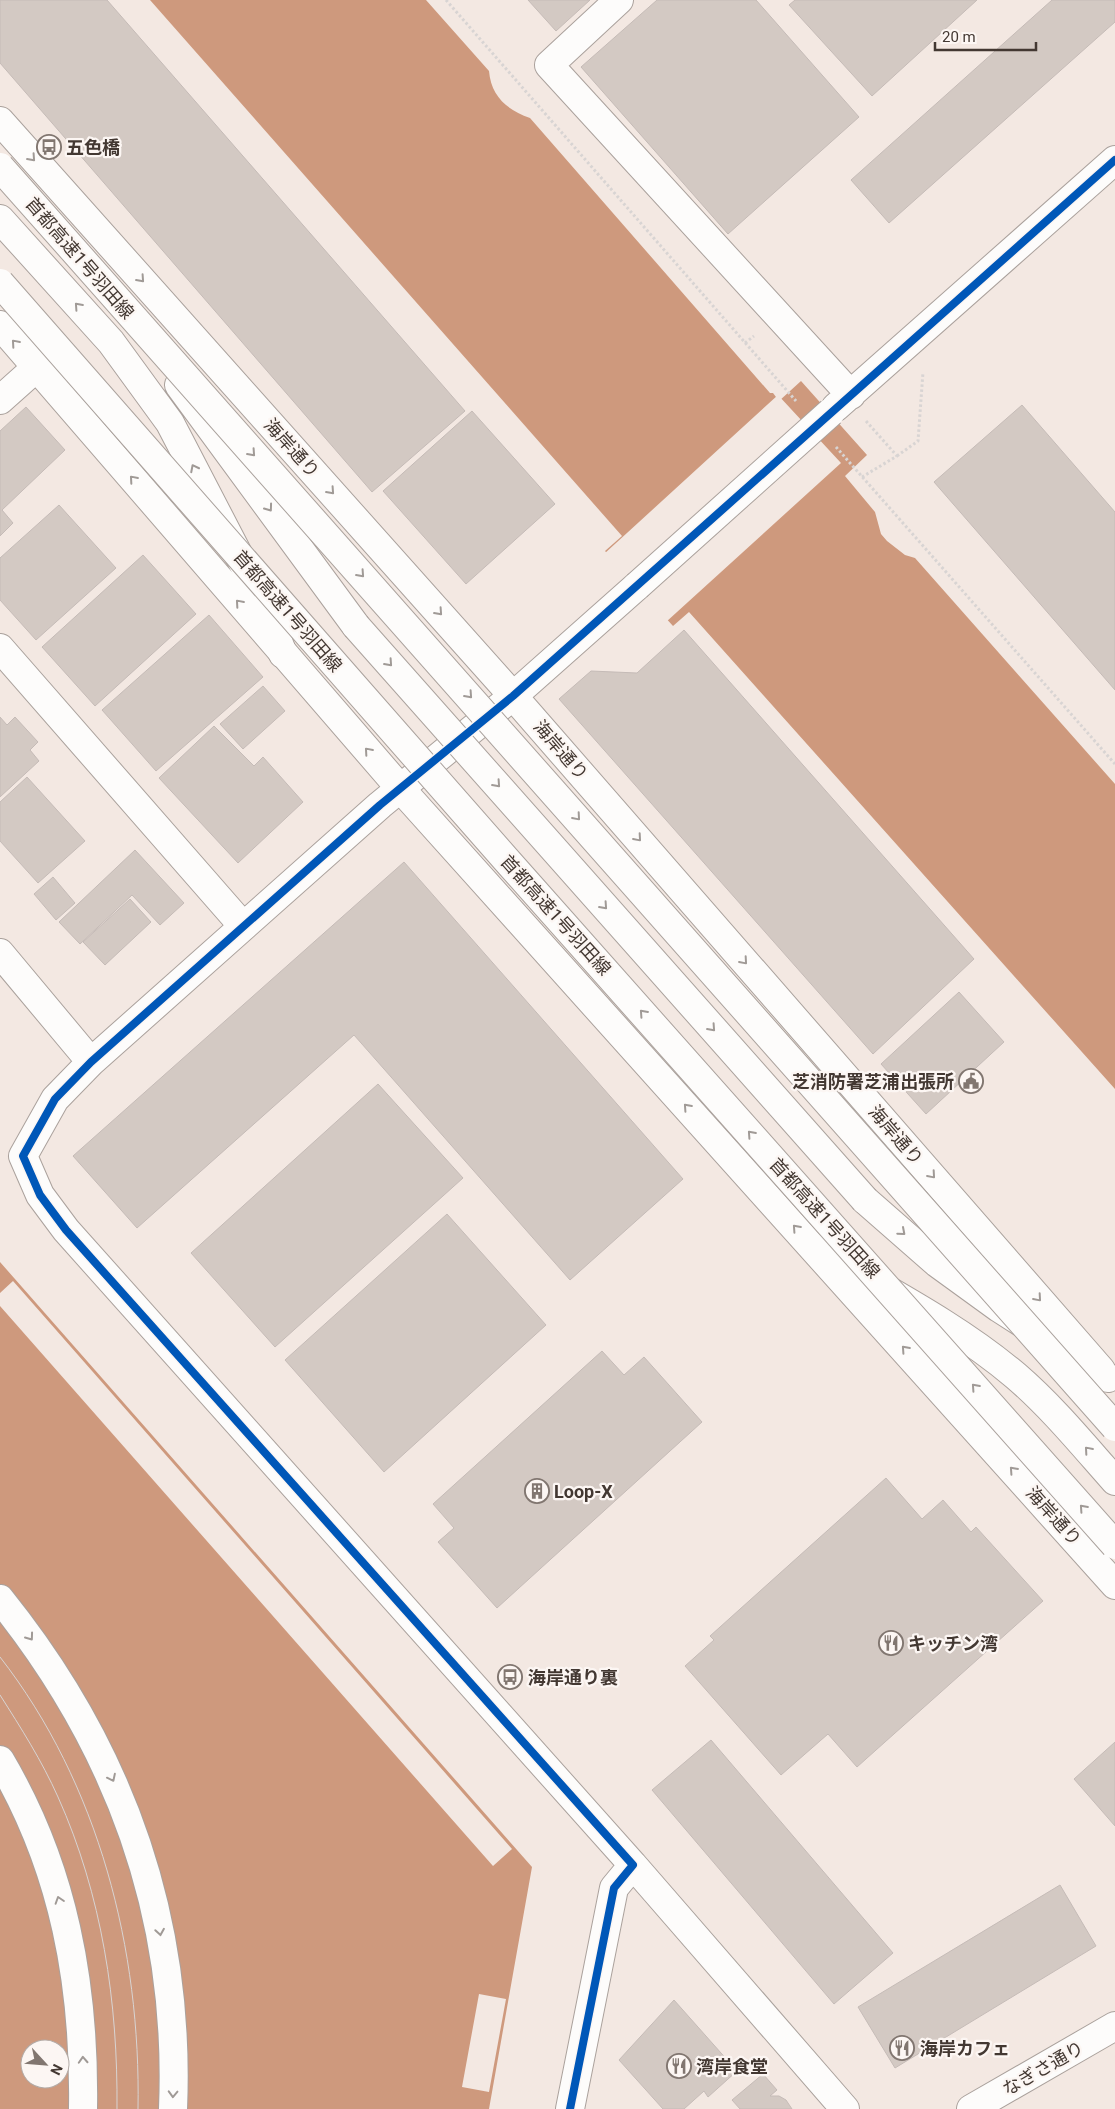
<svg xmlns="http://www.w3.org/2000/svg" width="1115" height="2109" viewBox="0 0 1115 2109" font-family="Roboto,'Noto Sans JP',sans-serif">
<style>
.water{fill:#ce997d;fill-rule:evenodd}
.pier{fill:#f3e8e2}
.building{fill:#d3c9c3;stroke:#c5bbb7}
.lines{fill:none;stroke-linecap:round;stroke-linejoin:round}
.minor-casing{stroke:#aaa19c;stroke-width:30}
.major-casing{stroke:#aaa19c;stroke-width:30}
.highway-casing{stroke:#aaa19c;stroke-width:30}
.path{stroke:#d8d4d3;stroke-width:3;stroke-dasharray:2.5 2.5;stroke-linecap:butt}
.minor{stroke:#fdfcfb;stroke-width:28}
.major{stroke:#fdfcfb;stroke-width:28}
.highway{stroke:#fdfcfb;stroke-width:28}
.tram{stroke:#d8d4d3;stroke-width:1}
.minor-bridge-casing{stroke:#aaa19c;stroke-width:30;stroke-linecap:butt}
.highway-bridge-casing{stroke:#aaa19c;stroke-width:30;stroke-linecap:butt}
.minor-bridge{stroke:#fdfcfb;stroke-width:28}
.highway-bridge{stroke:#fdfcfb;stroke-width:28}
.cycleway-casing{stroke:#fcf6f3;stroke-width:11}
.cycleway{stroke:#0057b8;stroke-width:8}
.oneway{stroke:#a09a96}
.labels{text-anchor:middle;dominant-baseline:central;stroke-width:4.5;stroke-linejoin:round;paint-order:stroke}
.poi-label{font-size:18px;font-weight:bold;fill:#433832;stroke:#fcf6f3;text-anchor:start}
.street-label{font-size:18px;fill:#433832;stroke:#fcf6f3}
</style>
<rect width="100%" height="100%" fill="#f3e8e2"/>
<path class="water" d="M150 0H426L489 71C491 96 507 110 530 118L770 393H773L779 401 801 381 867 455 845 476 875 512 881 534 887 541 905 555 915 558 1115 784V1089L689 612 673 626 605 551 622 536Z
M0 1262 532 1867 489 2109H0ZM30 2049H60V2079H30Z"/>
<path class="pier" d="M778 395 841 463 666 622 604 554Z
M13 1281 512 1849 493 1866 0 1306V1293Z
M479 1994 506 1999 489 2092 462 2087Z"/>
<path class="building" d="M0 0H107L465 411 372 492 0 63Z
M528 0H590L556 31Z
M657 0H756L859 117 728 234 581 67Z
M795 0H977L872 96 789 5Z
M1052 0H1115V22L889 223 851 180Z
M1022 405 1115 512V690L934 482Z
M26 407 65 450 2 510 13 523 0 536V431Z
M472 411 555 504 466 584 383 491Z
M59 505 116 568 36 640 0 600V558Z
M143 555 196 614 95 706 42 647Z
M209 615 263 677 156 771 102 710Z
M684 630 974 959 873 1054 559 699 591 671 637 673Z
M263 686 285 711 243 749 220 724Z
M0 717 7 725 15 717 38 742 30 750 39 761 0 797Z
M214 726 254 766 263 757 303 802 238 863 159 778Z
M27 777 85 841 38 883 0 841V802Z
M135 850 184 903 160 925 132 895 80 944 59 922Z
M404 862 683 1179 570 1280 354 1035 137 1228 73 1156Z
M53 877 75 903 56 920 34 894Z
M130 899 151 922 105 965 83 942Z
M959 992 1004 1042 926 1114 881 1064Z
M378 1084 463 1178 275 1347 191 1253Z
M447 1214 546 1325 384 1472 285 1360Z
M602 1351 624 1375 644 1357 702 1422 497 1608 438 1542 454 1528 433 1504Z
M886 1478 922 1519 943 1500 971 1532 976 1527 1043 1601 857 1767 828 1734 781 1775 685 1666 714 1640 710 1636Z
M711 1740 893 1953 834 2004 652 1790Z
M1115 1742V1826L1074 1779Z
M1060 1885 1096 1946 895 2068 858 2007Z
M674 2000 737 2071 708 2097 704 2091 684 2109H663L619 2060Z
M763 2074 777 2090 770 2096H779L786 2100 792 2109H740L732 2100Z"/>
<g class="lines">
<defs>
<path id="minor" d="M619 0 549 65 851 395
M0 400 37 367
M836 407 1115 160
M0 648 243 926
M0 953 91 1062
M0 1599C120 1748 181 1916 173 2109
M0 1760C64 1868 85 1985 83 2109
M633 1865 845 2109
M570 2109 614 1888 633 1865 66 1230 40 1195 23 1156 55 1099 91 1062 380 805 513 696 637 586
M971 2109 1115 2026"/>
<path id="major" d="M0 121 513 696 1101 1370
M0 325 400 788 1115 1585"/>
<path id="highway" d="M0 219 111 342 170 423 263 602 283 654
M179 385 356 626
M865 1200 937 1263 999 1308 1108 1378
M815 1248C882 1288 956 1325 1016 1376 1053 1408 1083 1445 1115 1481"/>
</defs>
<use href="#minor" class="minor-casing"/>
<use href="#major" class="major-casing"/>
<use href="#highway" class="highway-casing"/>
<path class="path" d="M446 0 796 401
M745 343 754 336
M836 447 1115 764
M897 456 918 441 923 372
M862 477 897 456 866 421"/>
<use href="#minor" class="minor"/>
<use href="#major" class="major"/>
<use href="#highway" class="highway"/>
<path class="tram" d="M0 1657C99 1784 141 1950 138 2109
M0 1695C21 1728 42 1761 58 1797 102 1895 118 2002 117 2109"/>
<defs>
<path id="minor-bridge" d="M637 586 831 412"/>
<path id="highway-bridge" d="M0 167 1115 1427
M0 283 510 864 1115 1545
M356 626 865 1200"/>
</defs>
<use href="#minor-bridge" class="minor-bridge-casing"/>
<use href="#highway-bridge" class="highway-bridge-casing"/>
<use href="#minor-bridge" class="minor-bridge"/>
<use href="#highway-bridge" class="highway-bridge"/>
<defs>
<path id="cycleway" d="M570 2109 614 1888 633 1865 66 1230 40 1195 23 1156 55 1099 91 1062 380 805 513 696 1115 160"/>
</defs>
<use href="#cycleway" class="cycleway-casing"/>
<use href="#cycleway" class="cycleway"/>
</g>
<defs><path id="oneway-chevron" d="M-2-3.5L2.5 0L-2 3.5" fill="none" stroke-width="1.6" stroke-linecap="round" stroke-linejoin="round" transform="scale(1.25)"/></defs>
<g class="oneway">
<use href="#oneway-chevron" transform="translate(32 158) rotate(48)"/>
<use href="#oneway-chevron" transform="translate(141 279) rotate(48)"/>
<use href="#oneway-chevron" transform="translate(78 306) rotate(-132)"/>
<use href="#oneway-chevron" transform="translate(15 343) rotate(-131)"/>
<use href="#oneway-chevron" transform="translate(252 453) rotate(48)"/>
<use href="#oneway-chevron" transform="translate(194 468) rotate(-117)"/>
<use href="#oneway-chevron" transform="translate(133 479) rotate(-131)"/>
<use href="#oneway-chevron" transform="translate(331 491) rotate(48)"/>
<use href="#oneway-chevron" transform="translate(269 508) rotate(54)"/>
<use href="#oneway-chevron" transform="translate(361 574) rotate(48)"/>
<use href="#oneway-chevron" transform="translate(239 603) rotate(-131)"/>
<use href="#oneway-chevron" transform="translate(439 612) rotate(48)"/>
<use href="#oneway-chevron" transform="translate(389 663) rotate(48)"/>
<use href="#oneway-chevron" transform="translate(469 695) rotate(48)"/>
<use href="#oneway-chevron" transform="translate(368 751) rotate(-131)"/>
<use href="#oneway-chevron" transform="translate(497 784) rotate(48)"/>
<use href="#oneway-chevron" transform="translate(577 817) rotate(49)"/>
<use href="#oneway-chevron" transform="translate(638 838) rotate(49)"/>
<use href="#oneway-chevron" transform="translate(604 906) rotate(48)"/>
<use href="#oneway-chevron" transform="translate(744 961) rotate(49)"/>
<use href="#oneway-chevron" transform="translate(643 1013) rotate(-132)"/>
<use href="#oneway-chevron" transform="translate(712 1028) rotate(48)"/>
<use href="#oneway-chevron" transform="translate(687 1107) rotate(-132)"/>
<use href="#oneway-chevron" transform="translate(751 1134) rotate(-132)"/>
<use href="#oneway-chevron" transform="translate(932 1175) rotate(49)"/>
<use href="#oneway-chevron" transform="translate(796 1228) rotate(-132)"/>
<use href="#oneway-chevron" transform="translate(902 1232) rotate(41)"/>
<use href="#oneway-chevron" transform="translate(1038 1298) rotate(49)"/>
<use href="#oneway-chevron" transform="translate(905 1349) rotate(-132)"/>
<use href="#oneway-chevron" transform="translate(975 1387) rotate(-132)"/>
<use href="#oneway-chevron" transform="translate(1088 1450) rotate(-131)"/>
<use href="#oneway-chevron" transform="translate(1013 1470) rotate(-132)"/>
<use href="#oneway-chevron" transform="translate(1083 1508) rotate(-132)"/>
<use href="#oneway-chevron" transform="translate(30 1637) rotate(54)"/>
<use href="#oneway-chevron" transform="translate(112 1778) rotate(64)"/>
<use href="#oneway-chevron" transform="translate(59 1900) rotate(-108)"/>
<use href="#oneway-chevron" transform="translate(160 1932) rotate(81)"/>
<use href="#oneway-chevron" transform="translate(83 2060) rotate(-93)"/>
<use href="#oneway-chevron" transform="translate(173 2094) rotate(92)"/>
</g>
<defs>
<symbol id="bus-ring" viewBox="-11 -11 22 22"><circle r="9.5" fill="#fcf6f3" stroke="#817670" stroke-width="1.5"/><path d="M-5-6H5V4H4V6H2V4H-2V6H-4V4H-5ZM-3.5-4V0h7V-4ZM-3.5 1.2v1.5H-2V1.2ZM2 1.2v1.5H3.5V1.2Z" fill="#817670"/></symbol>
<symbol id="civic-ring" viewBox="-11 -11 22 22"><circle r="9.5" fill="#fcf6f3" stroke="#817670" stroke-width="1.5"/><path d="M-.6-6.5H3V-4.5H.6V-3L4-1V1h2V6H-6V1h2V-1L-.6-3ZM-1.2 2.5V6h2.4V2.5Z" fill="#817670"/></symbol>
<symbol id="building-ring" viewBox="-11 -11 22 22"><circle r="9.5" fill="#fcf6f3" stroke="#817670" stroke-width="1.5"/><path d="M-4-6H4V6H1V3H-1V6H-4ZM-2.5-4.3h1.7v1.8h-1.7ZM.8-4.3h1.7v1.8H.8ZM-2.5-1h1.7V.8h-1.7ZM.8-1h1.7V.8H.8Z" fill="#817670"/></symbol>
<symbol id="restaurant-ring" viewBox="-11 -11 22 22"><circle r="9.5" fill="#fcf6f3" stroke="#817670" stroke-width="1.5"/><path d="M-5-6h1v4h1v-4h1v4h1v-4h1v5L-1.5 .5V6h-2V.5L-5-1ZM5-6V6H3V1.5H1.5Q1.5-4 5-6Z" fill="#817670"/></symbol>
</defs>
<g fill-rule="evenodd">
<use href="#bus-ring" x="35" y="133" width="28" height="28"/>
<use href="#civic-ring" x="957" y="1067" width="28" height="28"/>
<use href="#building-ring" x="523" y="1477" width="28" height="28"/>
<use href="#restaurant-ring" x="877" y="1629" width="28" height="28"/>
<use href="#bus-ring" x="496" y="1663" width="28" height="28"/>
<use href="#restaurant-ring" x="888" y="2034" width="28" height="28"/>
<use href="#restaurant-ring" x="665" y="2052" width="28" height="28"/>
</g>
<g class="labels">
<g class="poi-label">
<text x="66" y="147">五色橋</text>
<text x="954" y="1081" text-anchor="end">芝消防署芝浦出張所</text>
<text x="554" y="1491">Loop-X</text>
<text x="908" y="1643">キッチン湾</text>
<text x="528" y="1677">海岸通り裏</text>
<text x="920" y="2048">海岸カフェ</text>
<text x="696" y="2066">湾岸食堂</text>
</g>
<g class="street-label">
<text transform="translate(80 258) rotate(49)">首都高速1号羽田線</text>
<text transform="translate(292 448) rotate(48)">海岸通り</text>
<text transform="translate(288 611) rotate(49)">首都高速1号羽田線</text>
<text transform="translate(561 750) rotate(49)">海岸通り</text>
<text transform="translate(556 915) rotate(48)">首都高速1号羽田線</text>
<text transform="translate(896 1135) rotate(49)">海岸通り</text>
<text transform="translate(825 1218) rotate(48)">首都高速1号羽田線</text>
<text transform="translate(1054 1516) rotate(48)">海岸通り</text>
<text transform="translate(1043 2068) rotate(-30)">なぎさ通り</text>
</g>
</g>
<g transform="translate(45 2064) rotate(116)"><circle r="24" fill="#fcf6f3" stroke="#b2aaa6"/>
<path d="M0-4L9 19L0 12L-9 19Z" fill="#817670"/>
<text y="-8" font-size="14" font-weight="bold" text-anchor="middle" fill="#433832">N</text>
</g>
<path d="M935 42v8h101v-8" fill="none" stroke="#433832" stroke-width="2.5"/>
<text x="942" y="42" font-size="15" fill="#433832" stroke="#fcf6f3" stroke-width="4" paint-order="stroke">20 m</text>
</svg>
